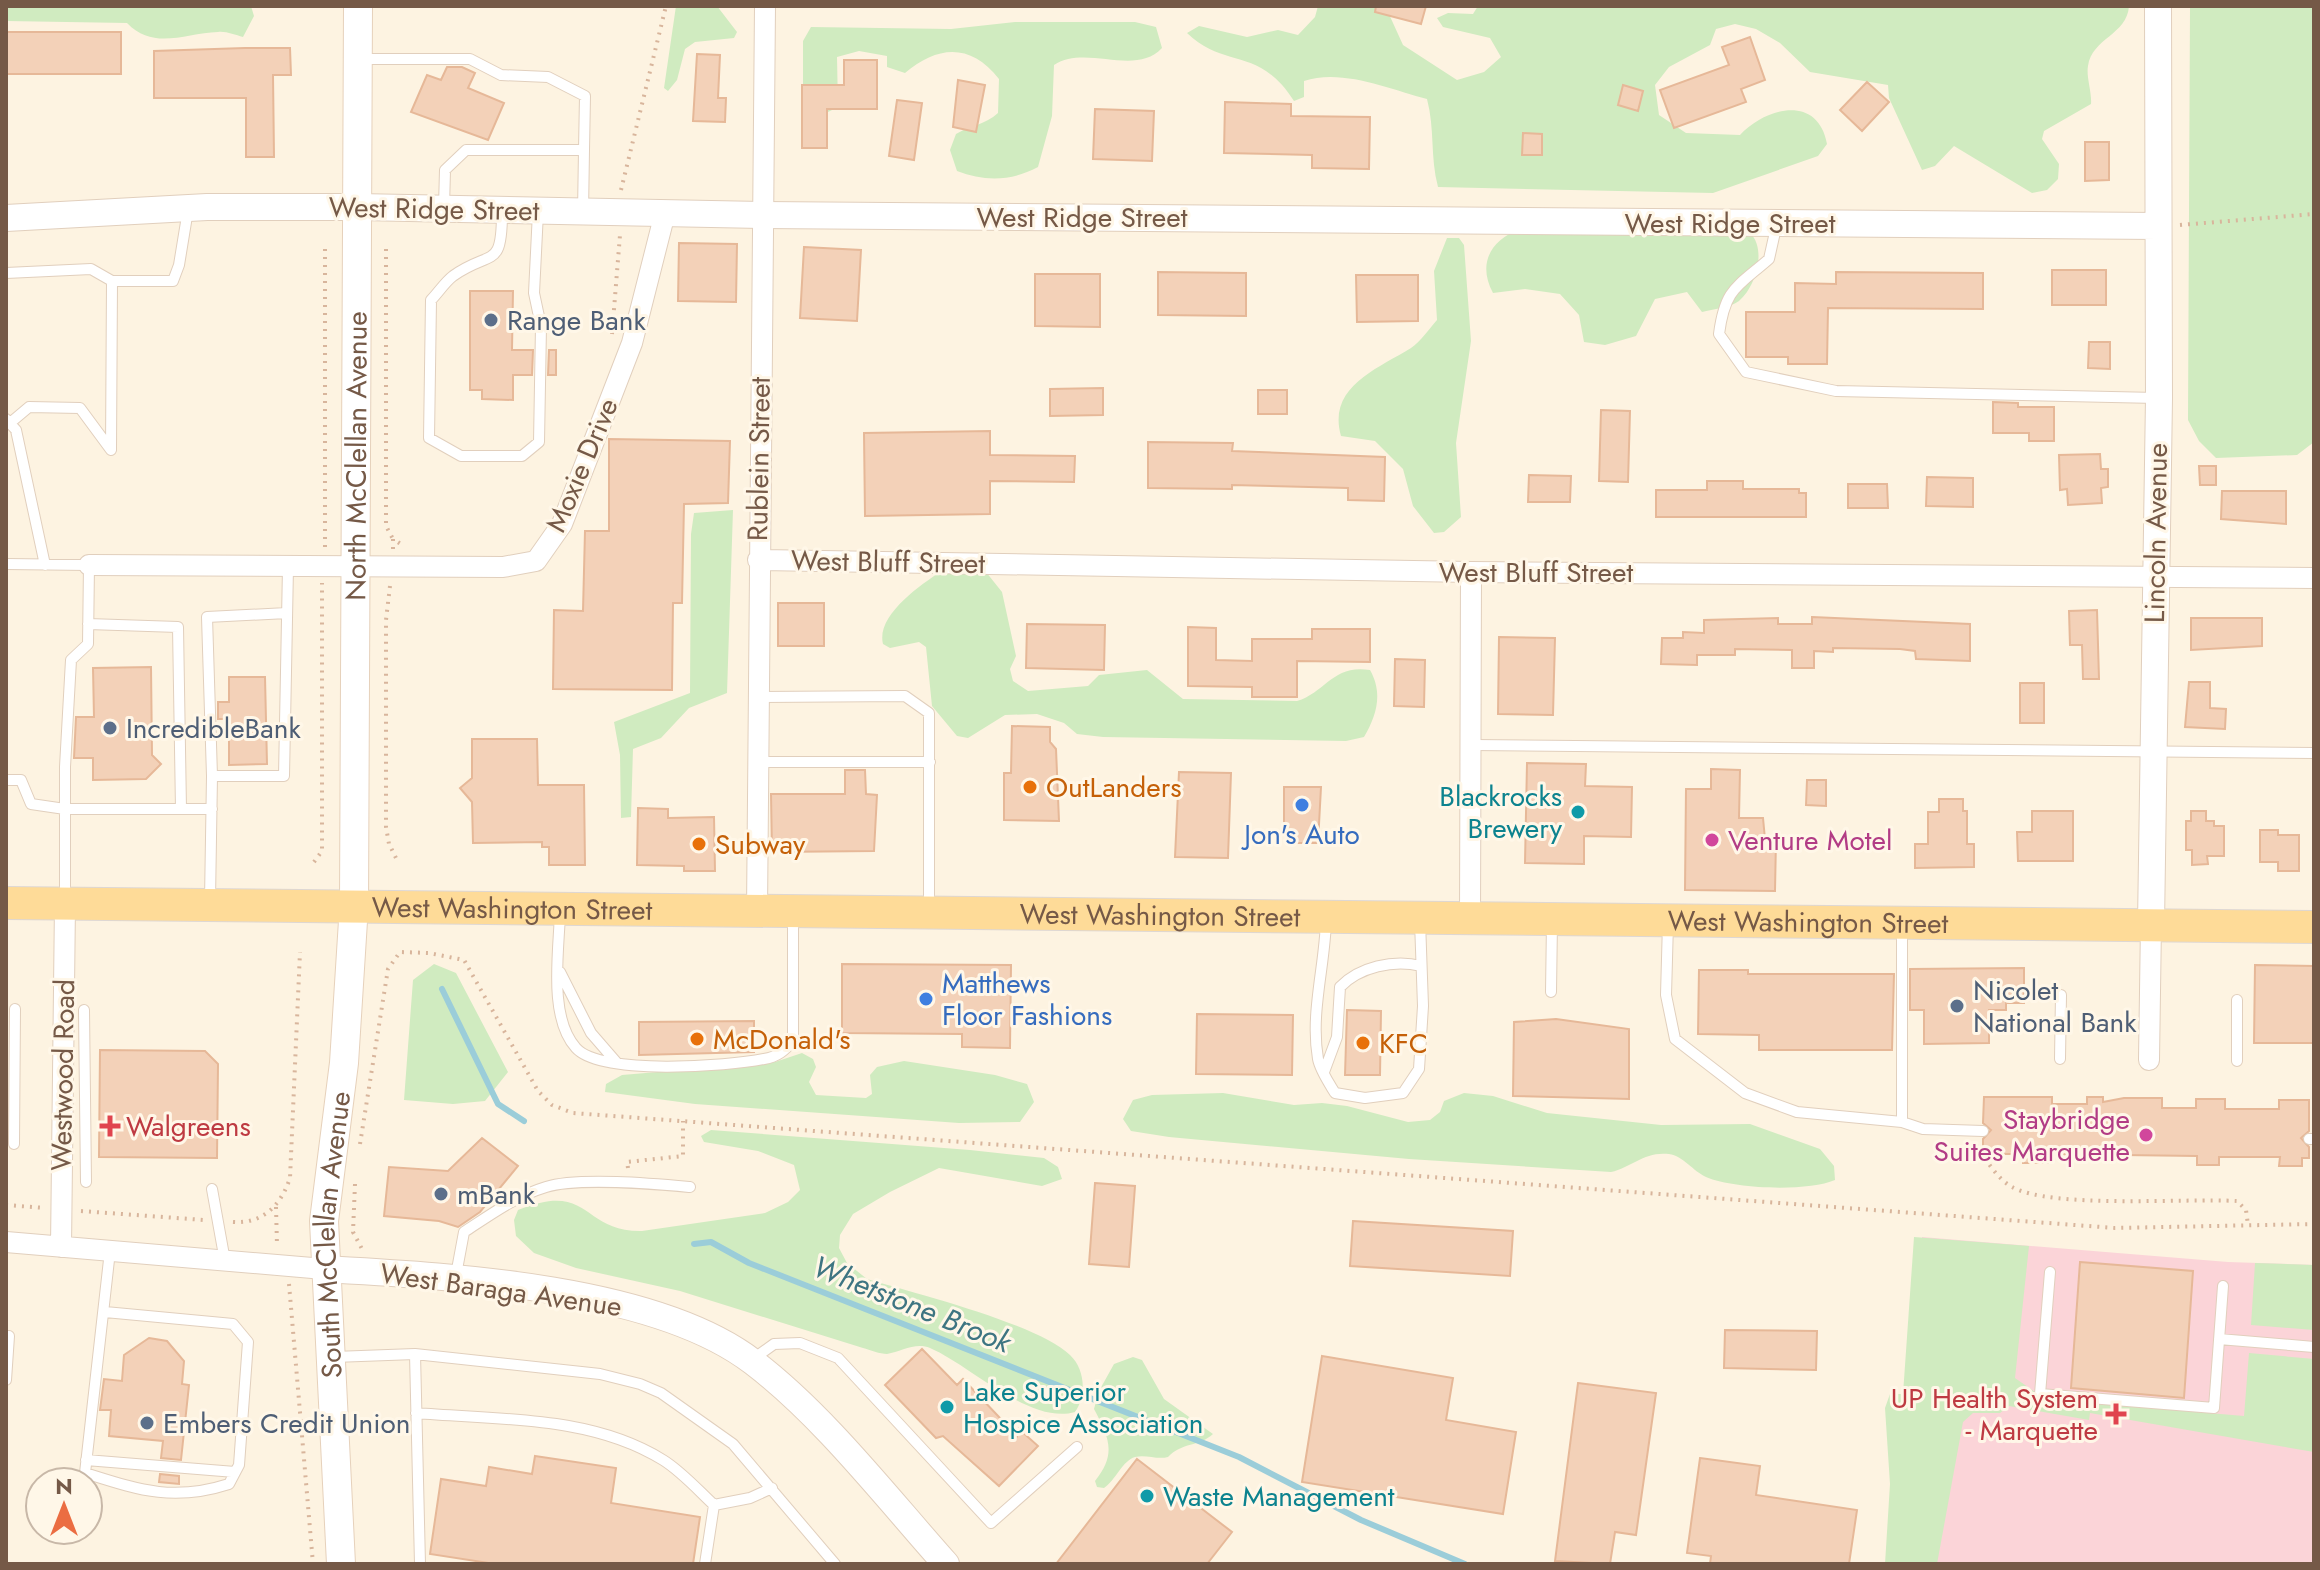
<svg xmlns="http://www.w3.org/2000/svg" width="2320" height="1570" viewBox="0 0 2320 1570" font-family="Jost,sans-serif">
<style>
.medical{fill:#fbd4d8}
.green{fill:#d0ebc0}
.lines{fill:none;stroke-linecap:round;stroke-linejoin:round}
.stream{stroke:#9bcdd9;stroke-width:6}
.building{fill:#f3d1b8;stroke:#e6b898;stroke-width:2}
.service-casing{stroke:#e1cfbd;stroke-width:12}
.minor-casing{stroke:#e1cfbd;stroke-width:22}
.tertiary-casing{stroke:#e1cfbd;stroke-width:28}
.secondary-casing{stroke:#e6d1bb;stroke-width:30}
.primary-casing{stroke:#ded7d3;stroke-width:34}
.path{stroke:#d8b59c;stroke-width:4;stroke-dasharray:2 6;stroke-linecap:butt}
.service{stroke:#fff;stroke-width:10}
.minor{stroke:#fff;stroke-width:20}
.tertiary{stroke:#fff;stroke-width:26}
.secondary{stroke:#fff;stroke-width:28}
.primary{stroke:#fedb98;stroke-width:32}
.service-dot{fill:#5c6f8a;stroke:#fff7e8;stroke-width:3}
.food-dot{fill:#e8710a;stroke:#fff7e8;stroke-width:3}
.shop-dot{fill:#3f7fe0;stroke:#fff7e8;stroke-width:3}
.culture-dot{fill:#0f9aa8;stroke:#fff7e8;stroke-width:3}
.hotel-dot{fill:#d1479c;stroke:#fff7e8;stroke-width:3}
.health-dot{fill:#e0444e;stroke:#fff7e8;stroke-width:3}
.labels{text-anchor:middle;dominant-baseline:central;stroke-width:6;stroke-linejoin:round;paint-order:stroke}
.street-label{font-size:28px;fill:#755947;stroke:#fff7e8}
.service-label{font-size:28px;fill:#4e5e75;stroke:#fff7e8;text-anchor:start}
.food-label{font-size:28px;fill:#c56008;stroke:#fff7e8;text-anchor:start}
.culture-label{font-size:28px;fill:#0d838f;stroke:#fff7e8;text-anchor:start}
.shop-label{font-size:28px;fill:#366cbe;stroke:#fff7e8}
.hotel-label{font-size:28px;fill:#b23c85;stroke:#fff7e8;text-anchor:start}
.health-label{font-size:28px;fill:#be3a42;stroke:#fff7e8;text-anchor:start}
.water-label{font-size:30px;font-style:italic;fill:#3e7582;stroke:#fff7e8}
</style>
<rect width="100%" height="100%" fill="#fdf3e1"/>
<path class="medical" d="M1922 1237 2228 1262 2314 1265V1564H1915Z"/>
<path class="green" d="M6 6H251L254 16 243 37C235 35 226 31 218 32 185 33 154 51 127 23L6 21Z
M676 6H717L737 32 734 38 695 42 685 49 677 80 668 91 664 88Z
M1318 6H1377L1388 12 1403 45 1457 80 1484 72 1501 57 1490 38 1443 27 1437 18 1448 13 1473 14 1478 6H2129C2127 35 2092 38 2088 66 2086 77 2092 92 2091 104L2044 131 2042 139 2059 164 2058 179 2047 190 2032 193 1954 146 1935 166 1922 170 1889 98 1888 85 1810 72 1780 43 1756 29 1735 24 1716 29 1710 45 1669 67 1655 85 1659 115 1686 133 1740 135C1766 107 1818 94 1827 144L1818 156 1713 193 1438 187C1430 157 1435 129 1427 99 1390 89 1341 68 1304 81V97L1294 101C1258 45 1225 70 1187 33L1199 26 1247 37 1278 30 1298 35 1315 17Z
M2190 6H2314V442L2297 455 2216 458 2199 441 2188 420Z
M1015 22H1135L1156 27 1162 48C1135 77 1086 44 1054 65L1052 116 1038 167C1012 181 985 182 957 171L950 150 956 134C971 125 985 125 998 113L999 79C971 43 938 45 905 73L887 67V56L859 51 837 57 838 107 824 114 803 93V41L811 27 951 29Z
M1520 229 1750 233C1767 249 1756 287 1739 301 1730 308 1713 309 1702 312L1687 292 1655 299 1636 336 1605 345 1584 342 1579 315 1560 294 1525 289 1493 293C1477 263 1491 240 1520 229Z
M1447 238H1459L1464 245 1471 341 1456 443 1461 517 1444 532 1434 533 1413 506 1403 469 1375 441 1341 436C1327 387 1377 369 1411 348 1421 341 1429 329 1437 320L1434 271Z
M733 510 727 693 689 708 661 738 633 749 631 817 621 818 620 755 614 722 690 693 691 534 694 513Z
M940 572H986L1002 592 1016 656 1010 669 1013 681 1028 691 1088 686 1099 675 1147 670 1183 699 1297 701C1326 692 1333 664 1370 670 1383 693 1377 715 1364 737L1346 741 1103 737 1077 734 1064 723 1037 714 1005 715 968 738 957 736 932 706 926 647 919 642 890 648 883 644C876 616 919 586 940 572Z
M434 964 456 973 508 1072 485 1101 453 1104 404 1100 413 980Z
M802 1053 813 1059 816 1067 809 1082 816 1095 866 1098 872 1094 870 1075 877 1067 904 1061 995 1075 1027 1084 1034 1102 1020 1122 959 1123 695 1104 605 1092 606 1084 622 1075 775 1062Z
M1223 1093 1294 1105 1322 1103 1347 1106 1408 1122 1430 1120 1440 1112 1444 1101 1464 1093 1493 1096 1547 1113 1661 1125 1750 1124 1820 1149 1834 1166 1835 1180C1807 1192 1734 1189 1706 1177 1693 1171 1683 1156 1669 1154 1645 1151 1632 1167 1611 1172L1409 1159 1169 1137 1131 1131 1123 1119 1133 1100 1152 1095Z
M711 1130 970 1150 1044 1158 1058 1167 1062 1179 1042 1186 939 1168 890 1192 853 1214 840 1235 839 1248 847 1263 867 1279C914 1293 1038 1324 1070 1355 1085 1369 1087 1395 1075 1412 1030 1425 970 1365 930 1348 915 1342 901 1352 887 1354 880 1354 870 1350 863 1348L680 1291 576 1268 534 1253 516 1236 514 1220 518 1210C591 1180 581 1232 642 1231L765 1213 788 1202 800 1190 794 1165 758 1151 704 1142 701 1136Z
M1914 1237 2029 1246 2015 1378 2045 1399 2244 1416 2249 1353 2314 1359V1452L2090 1413 2089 1420 2009 1406 2000 1413H1973L1963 1422 1937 1564H1885L1890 1484 1885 1408 1890 1394H1903Z
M2255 1263 2314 1265V1330L2251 1325Z
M1133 1357 1142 1360 1164 1399 1213 1434C1199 1447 1182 1442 1168 1457 1157 1460 1146 1454 1135 1457 1123 1460 1115 1481 1104 1488L1097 1487 1095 1481C1117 1454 1109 1437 1094 1409L1099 1391 1114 1364Z"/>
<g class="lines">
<path class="stream" d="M442 989 498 1104 524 1121
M694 1244 711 1242 749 1263 1239 1457 1361 1520 1465 1564"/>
</g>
<path class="building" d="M1376 6H1426L1421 24 1375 12Z
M6 32H121V74H6Z
M1750 37 1765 80 1741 89 1746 102 1674 128 1660 90 1729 65 1722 47Z
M245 48H290L291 75H273L274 157H246V98H154V51Z
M697 54 720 55 718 98H726L725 122 693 121Z
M844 60H877V109H827V148H802V85H844Z
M447 67H462L475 73 468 88 504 103 488 140 411 112 427 75 441 80Z
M958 80 985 85 976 132 953 127Z
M1867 82 1889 102 1862 131 1840 110Z
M1623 85 1643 91 1638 111 1618 105Z
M897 100 922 103 914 160 889 156Z
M1225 102 1291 104V116L1370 117 1369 169 1312 168V155L1224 153Z
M1095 109 1154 111 1152 161 1093 159Z
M1523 133 1542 134V155H1522Z
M2085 142H2109V180L2085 181Z
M679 243 737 244 736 302 678 301Z
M804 247 861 250 857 321 800 318Z
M2052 270H2106V305H2052Z
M1158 272 1246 273V316L1158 315Z
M1836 272 1983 273V309L1828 308 1827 364H1788V357H1746V312H1795V283L1836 284Z
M1035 274H1100V327L1035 326Z
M1356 275H1418V321L1357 322Z
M470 291H513L512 350H533L532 375H513V400L482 399V390H470Z
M2089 342H2110V369L2088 368Z
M549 350H556V375H548Z
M1103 388V415L1050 416V389Z
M1258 390H1287V414H1258Z
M1993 402 2018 403V407H2054V441H2029V433H1993Z
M1601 410 1630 411 1628 482 1599 481Z
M990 431V455L1075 456 1074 482 990 481V514L865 516 864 433Z
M609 439 730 441 728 503 684 504 682 603H673L672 690 553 689 554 610 583 611 585 531H609Z
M1148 442 1233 443 1232 451 1385 457 1384 501 1348 500V488L1232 485V489L1148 488Z
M2100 454 2101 469H2108V487L2101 488 2102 503 2068 505 2067 489 2060 490 2059 455Z
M2199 466H2216V485H2200Z
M1529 475 1571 476 1570 502H1528Z
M1927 477 1973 478V507L1926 506Z
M1707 481H1743V489H1799V493H1806V517H1656V490H1707Z
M1848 484H1887L1888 508H1848Z
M2222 491H2286V524L2221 519Z
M778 603H824V646H778Z
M2097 610 2099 679H2083L2082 645H2070L2069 611Z
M1812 617 1970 624V661L1916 659 1915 651 1900 649 1833 648V652L1814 651V668H1792V650L1735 649V655H1697V665L1661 664 1662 638H1683V632L1704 633V620L1778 618V624H1812Z
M2191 618H2262V646L2191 650Z
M1027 624 1105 625 1104 670 1026 668Z
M1188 627 1216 628V660L1252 661V639H1312V629H1370V662L1297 661V697H1252V687L1188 686Z
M1499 637 1555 638 1553 715 1498 714Z
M1395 659 1425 660 1424 707 1394 706Z
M151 667 152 755 161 764 146 779 93 780V758H74L76 717H94L93 668Z
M229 677H265L267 764 229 765V719H218V702H229Z
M2189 682H2210V708L2226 709 2225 729 2185 727Z
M2020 683H2044V723H2020Z
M1012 726 1050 727V742L1056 749 1059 821 1004 820V773H1011Z
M472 739H537L538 785H584L585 865H549V847H542V842L473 843 472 802 460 788 472 778Z
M1527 763 1586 764 1585 786 1632 787 1631 837 1584 836V864L1525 863Z
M1711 769 1740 770 1739 818H1763L1765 839H1776L1775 891 1685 890 1686 789H1711Z
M845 770H865L866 794 877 795 874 851 772 852 771 794H845Z
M1179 772 1231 773 1228 858 1175 857Z
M1807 780H1826V806L1806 805Z
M1284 787H1321L1318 843H1296V831H1284Z
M1939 799H1963V811H1967V844H1974V867L1915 868V844H1928V812H1939Z
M638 808 668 809V818L714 817 715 871H684V866L637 865Z
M2032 811H2073V861H2018L2017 832H2032Z
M2191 811H2206V821H2214V826H2224V856H2207L2208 864 2192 865V850H2186V821H2191Z
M2260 830H2278V835H2299V871H2278V862H2260Z
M842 964 1011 965 1010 1048 962 1047V1034L842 1033Z
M2255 965 2314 966V1043H2254Z
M2024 968V1003H2006V1010H1989V1043L1924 1044V1010H1910V969Z
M1699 970H1748V974H1894L1892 1050H1759V1035L1698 1034Z
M1347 1010 1381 1011 1380 1075H1345Z
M1197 1014 1293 1015 1292 1075 1196 1074Z
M1556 1019 1629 1029V1099L1513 1096 1514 1022Z
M754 1021V1052L639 1055V1022Z
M100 1050 205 1051 218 1064 217 1158 99 1157Z
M1984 1097H2052V1104H2087V1097H2103V1102L2124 1098H2162V1108H2196V1099H2225V1109H2279V1100H2309V1131L2301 1138 2309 1147V1158H2302V1166H2279L2280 1157H2219V1165H2197V1156L2048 1154V1163H2023V1154H1983V1139L1991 1130 1983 1123Z
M482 1138 518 1166 480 1212 458 1227 439 1221 384 1216 389 1167 448 1171Z
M1095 1183 1135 1186 1129 1267 1089 1264Z
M1353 1221 1513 1231 1510 1276 1350 1266Z
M2080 1262 2193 1271 2184 1398 2071 1388Z
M1725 1330 1817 1331 1816 1370 1724 1368Z
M149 1338 167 1341 184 1361 182 1384 189 1385 181 1460 161 1458 163 1441 109 1436 111 1410H100L104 1379 122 1381 124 1355Z
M922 1349 957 1385 963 1379 1017 1436 1019 1429 1038 1446 999 1486 943 1436 936 1438 885 1385Z
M1322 1356 1453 1378 1446 1420 1516 1432 1503 1514 1302 1482Z
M1578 1383 1656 1393 1636 1535 1615 1532 1610 1564 1555 1561Z
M535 1456 616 1468 611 1503 700 1517 693 1564H495L430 1554 441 1479 486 1486 489 1467 532 1474Z
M1700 1458 1760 1466 1756 1495 1857 1510 1849 1564H1710L1711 1556 1687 1553Z
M1137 1459 1232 1532 1207 1564H1056Z
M160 1474 179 1476V1484L159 1482Z"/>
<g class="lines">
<defs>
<path id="service" d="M360 59H470L501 75 548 77 585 96 584 150H466L445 170 444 207
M502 212C502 271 491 249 453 276 445 282 438 293 431 300L429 438 461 456H522L539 442 541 326 534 293 538 212
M583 212 584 150
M1777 223 1769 259C1737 287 1725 288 1719 334L1746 372 1836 391 2157 398
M6 273 91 269 112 281H173L179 265 188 210
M6 419 16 430 45 565
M10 423 29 407 80 408 111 450
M111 450 112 281
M6 564 89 565 88 644 71 660 65 767V901
M88 624 178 627 181 809
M757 697 905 696 929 713V908
M1473 745 2314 753
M757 762H930
M212 776 207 617 287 613
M6 780H21L31 804 65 809H212
M210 900 212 776H284L288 567
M560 912C559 951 548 1017 576 1048 601 1076 728 1066 764 1059 777 1057 785 1051 793 1040V914
M1326 920C1325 966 1310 1013 1318 1059 1320 1070 1329 1083 1335 1093L1365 1098 1403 1093 1419 1069 1423 1006 1420 921
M1668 923 1666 995 1675 1039 1745 1093 1797 1112 1902 1122V928
M560 972 591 1033 617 1063
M1551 992 1552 922
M84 1010 86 1182
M2060 1059 2061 995
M2237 1061V1000
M1324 1072 1337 1037 1340 987C1359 967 1394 959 1421 966
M1902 1122 1923 1129 1983 1131
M2309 1139H2314
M14 1144 15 1009
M212 1189 225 1261
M2050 1272 2040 1394 2214 1408 2223 1286
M456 1275 464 1232C490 1215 516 1196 546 1187 578 1177 656 1184 690 1187
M105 1312 233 1324 248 1342 239 1465 229 1484C173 1502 139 1490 85 1473L110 1251
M6 1336H9L6 1380
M2219 1339 2314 1347
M415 1354 420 1564
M334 1357 415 1354 600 1374 640 1384 661 1393 733 1444 835 1564
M753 1359 774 1344 800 1343 838 1358 991 1523 1077 1447
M416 1413C498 1420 591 1415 663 1460 681 1471 698 1490 714 1505L705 1564
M86 1460 235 1472
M714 1505 750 1498 772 1488"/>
<path id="minor" d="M758 560 1471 572 2314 578
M89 565 503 567 536 561 562 524 632 343 665 213
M757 912 765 6
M1470 920 1471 572
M2149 1060 2151 924
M6 1242 324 1269
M61 1247 65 903"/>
<path id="tertiary" d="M6 218 207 207H358L762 215 2158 226
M2151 924 2159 398 2158 6
M324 1269C447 1276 654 1286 753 1362 823 1415 887 1498 946 1564"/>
<g id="secondary">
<path id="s1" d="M341 1564 324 1221 344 1063 354 905 358 6"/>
</g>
<g id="primary">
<path id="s2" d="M6 903 2314 927"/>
</g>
</defs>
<use href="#service" class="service-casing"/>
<use href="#minor" class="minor-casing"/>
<use href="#tertiary" class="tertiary-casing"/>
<use href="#secondary" class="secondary-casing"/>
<use href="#primary" class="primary-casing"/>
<path class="path" d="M621 190 666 6
M2180 225 2314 214
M386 249V526L393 539
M612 334 620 235
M325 547V247
M393 549V539L404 546
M390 586 386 620V827L389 844 398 862
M314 862 322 851V583
M360 1144 388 969 400 952 429 953 464 960 538 1091 552 1105 573 1113 2115 1228 2314 1224
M1976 1145C1986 1159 1996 1178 2012 1187 2052 1209 2186 1198 2237 1201L2246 1210 2248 1225
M628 1168 627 1162 683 1156V1121
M355 1184 353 1232 362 1249
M6 1205 45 1208
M276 1207 277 1245
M81 1211 204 1220
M233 1222C263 1224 281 1205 290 1178L300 952
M289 1284 313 1564"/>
<use href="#service" class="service"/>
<use href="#minor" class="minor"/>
<use href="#tertiary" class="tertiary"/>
<use href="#secondary" class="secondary"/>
<use href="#primary" class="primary"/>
</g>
<g class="service-dot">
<circle cx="491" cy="320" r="8"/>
<circle cx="110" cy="728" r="8"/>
<circle cx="1957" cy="1006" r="8"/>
<circle cx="441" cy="1194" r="8"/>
<circle cx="147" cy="1423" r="8"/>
</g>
<g class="food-dot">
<circle cx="1030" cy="787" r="8"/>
<circle cx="699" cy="844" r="8"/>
<circle cx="697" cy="1039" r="8"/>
<circle cx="1363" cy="1043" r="8"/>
</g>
<g class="shop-dot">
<circle cx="1302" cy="805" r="8"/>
<circle cx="926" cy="999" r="8"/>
</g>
<g class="culture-dot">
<circle cx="1578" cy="812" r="8"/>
<circle cx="947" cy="1407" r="8"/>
<circle cx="1147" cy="1496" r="8"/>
</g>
<g class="hotel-dot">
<circle cx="1712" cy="840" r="8"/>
<circle cx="2146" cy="1135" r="8"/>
</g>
<g class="health-dot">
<path d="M106 1114h8v8h8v8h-8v8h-8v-8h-8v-8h8z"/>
<path d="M2112 1402h8v8h8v8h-8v8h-8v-8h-8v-8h8z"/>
</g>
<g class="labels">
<g class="street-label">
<text transform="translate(434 209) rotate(1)">West Ridge Street</text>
<text x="1082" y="217">West Ridge Street</text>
<text x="1730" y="223">West Ridge Street</text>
<text stroke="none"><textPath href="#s1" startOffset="1110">North McClellan Avenue</textPath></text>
<text transform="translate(759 459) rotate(-89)">Rublein Street</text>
<text transform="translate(582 465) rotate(-67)">Moxie Drive</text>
<text transform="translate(2156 533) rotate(-89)">Lincoln Avenue</text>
<text transform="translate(888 562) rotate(1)">West Bluff Street</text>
<text x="1536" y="572">West Bluff Street</text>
<text stroke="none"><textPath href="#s2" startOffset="506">West Washington Street</textPath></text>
<text stroke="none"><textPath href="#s2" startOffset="1154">West Washington Street</textPath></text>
<text stroke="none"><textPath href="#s2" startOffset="1802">West Washington Street</textPath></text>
<text transform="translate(63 1075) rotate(-89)">Westwood Road</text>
<text stroke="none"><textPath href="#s1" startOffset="330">South McClellan Avenue</textPath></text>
<text transform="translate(501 1290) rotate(8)">West Baraga Avenue</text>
</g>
<g class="service-label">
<text x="507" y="320">Range Bank</text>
<text x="126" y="728">IncredibleBank</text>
<text x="1973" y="990">Nicolet<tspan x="1973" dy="32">National Bank</tspan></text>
<text x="457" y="1194">mBank</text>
<text x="163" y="1423">Embers Credit Union</text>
</g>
<g class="food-label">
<text x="1046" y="787">OutLanders</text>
<text x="715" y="844">Subway</text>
<text x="713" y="1039">McDonald's</text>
<text x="1379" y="1043">KFC</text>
</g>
<g class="culture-label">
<text x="1562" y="796" text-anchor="end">Blackrocks<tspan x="1562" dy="32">Brewery</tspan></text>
<text x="963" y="1391">Lake Superior<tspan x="963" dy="32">Hospice Association</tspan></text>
<text x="1163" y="1496">Waste Management</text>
</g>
<g class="shop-label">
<text x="1302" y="834">Jon's Auto</text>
<text x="942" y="983" text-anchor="start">Matthews<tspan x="942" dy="32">Floor Fashions</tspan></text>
</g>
<g class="hotel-label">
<text x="1728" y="840">Venture Motel</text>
<text x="2130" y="1119" text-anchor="end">Staybridge<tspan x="2130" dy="32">Suites Marquette</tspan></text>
</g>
<g class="health-label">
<text x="126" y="1126">Walgreens</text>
<text x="2098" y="1398" text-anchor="end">UP Health System<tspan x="2098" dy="32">- Marquette</tspan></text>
</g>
<g class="water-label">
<text transform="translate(912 1304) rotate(22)">Whetstone Brook</text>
</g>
</g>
<rect width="2320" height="1570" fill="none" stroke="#755947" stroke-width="16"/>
<g transform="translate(64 1506)"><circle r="38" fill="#fff7e8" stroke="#c8b8a8" stroke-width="2"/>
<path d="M0-6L14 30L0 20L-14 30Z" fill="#eb6d42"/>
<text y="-12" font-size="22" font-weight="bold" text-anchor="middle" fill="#755947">N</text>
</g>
</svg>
